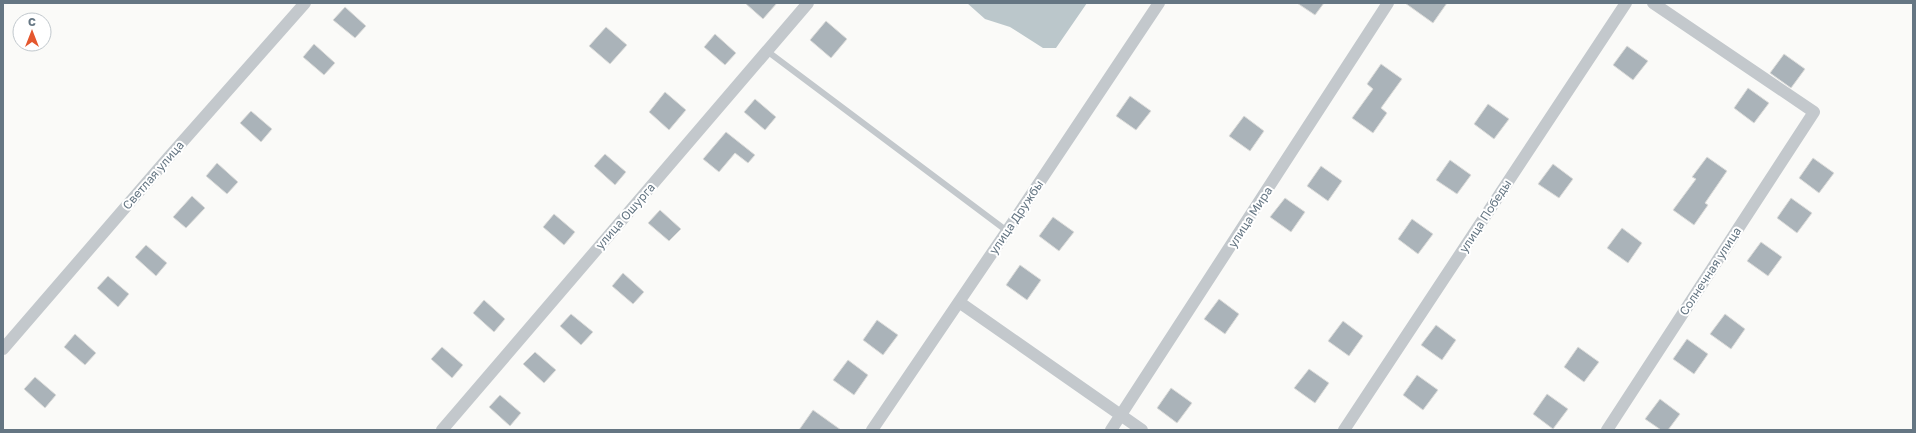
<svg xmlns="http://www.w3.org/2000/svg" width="1916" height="433" viewBox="0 0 1916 433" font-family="'Golos Text',sans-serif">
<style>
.water{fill:#bbc7cb}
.building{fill:#aab3b9;stroke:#dcdcda}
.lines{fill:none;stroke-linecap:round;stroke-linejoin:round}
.service{stroke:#c3c8cc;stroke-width:6}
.minor{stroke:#c3c8cc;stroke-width:12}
.labels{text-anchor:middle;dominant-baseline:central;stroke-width:4;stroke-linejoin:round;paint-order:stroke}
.street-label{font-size:12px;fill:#657683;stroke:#fff}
</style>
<rect width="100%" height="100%" fill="#fafaf8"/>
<path class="water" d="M967 3H1087L1056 48H1043L1010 27 985 19Z"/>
<path class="building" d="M745 3H777L763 19Z
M1297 3H1324L1315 15Z
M1405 3H1447L1433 23Z
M345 7 366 26 355 38 333 20Z
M826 21 847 39 831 58 810 40Z
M606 27 627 45 610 64 589 46Z
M715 34 736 53 725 65 704 47Z
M314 44 335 63 324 75 303 57Z
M1627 46 1648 61 1633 80 1613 65Z
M1784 54 1805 69 1791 88 1770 73Z
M1381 64 1402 79 1381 108 1387 113 1373 133 1352 118 1373 89 1367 84Z
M1748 88 1769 103 1754 123 1734 108Z
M665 92 686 110 669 130 649 112Z
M1130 96 1151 111 1136 130 1116 116Z
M755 99 776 117 765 130 744 112Z
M1488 104 1509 119 1494 139 1474 124Z
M251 111 272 129 261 142 240 123Z
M1244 116 1264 131 1250 151 1229 136Z
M726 132 755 155 748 163 735 153 719 172 703 159Z
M605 154 626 172 615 185 594 166Z
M1707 157 1727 171 1705 203 1708 205 1694 225 1673 210 1696 179 1692 177Z
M1813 158 1834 173 1819 193 1799 178Z
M1450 160 1471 175 1457 194 1436 180Z
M217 163 238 182 227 194 206 176Z
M1553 164 1573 179 1559 198 1538 184Z
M1321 166 1342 181 1328 201 1307 186Z
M192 196 205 208 186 228 173 217Z
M1285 198 1305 212 1291 232 1270 217Z
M1791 198 1812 213 1797 233 1777 218Z
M660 210 681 229 669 241 648 223Z
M554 214 575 232 564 245 543 227Z
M1053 217 1074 232 1059 251 1039 236Z
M1412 219 1433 234 1418 254 1398 239Z
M1622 228 1642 243 1628 263 1607 248Z
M1761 242 1782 257 1768 276 1747 261Z
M146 245 167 263 156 276 135 257Z
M1020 265 1041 280 1027 300 1006 285Z
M623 273 644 292 633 304 612 286Z
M108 276 129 294 118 307 97 288Z
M1219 299 1239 314 1225 334 1204 319Z
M484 300 505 319 494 332 473 313Z
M571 314 593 332 581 345 560 326Z
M1725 314 1745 329 1731 349 1710 334Z
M877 320 898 335 883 355 863 340Z
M1343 321 1363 336 1349 356 1328 341Z
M1436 325 1456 340 1442 360 1421 345Z
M75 334 96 353 85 365 64 347Z
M1687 339 1708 354 1694 374 1673 359Z
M442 347 463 365 452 378 431 359Z
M1578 347 1599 362 1584 382 1564 367Z
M535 352 556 370 544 383 523 364Z
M848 360 868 375 854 395 833 380Z
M1309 369 1329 383 1315 403 1294 388Z
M1417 375 1438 390 1423 410 1403 395Z
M35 377 56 395 45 408 24 389Z
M1171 388 1192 403 1177 423 1157 408Z
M1547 394 1568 409 1553 429 1533 414Z
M500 395 521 413 510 426 489 407Z
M1660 399 1680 414 1668 430H1661L1645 419Z
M813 410 841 430H799Z"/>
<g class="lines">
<path class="service" d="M767 51 1007 231"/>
<path class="minor" d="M959 302 1142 430
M3 349 168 158 305 3
M442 430 808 3
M872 430 1007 231 1159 3
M1111 430 1388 3
M1344 430 1626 3
M1607 430 1814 112 1653 3"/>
</g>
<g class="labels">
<g class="street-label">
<text transform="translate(153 175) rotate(-49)">Светлая улица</text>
<text transform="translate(625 216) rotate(-49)">улица Ошурга</text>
<text transform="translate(1485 216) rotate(-57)">улица Победы</text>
<text transform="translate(1016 217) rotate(-56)">улица Дружбы</text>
<text transform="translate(1250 217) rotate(-57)">улица Мира</text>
<text transform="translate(1710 271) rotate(-57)">Солнечная улица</text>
</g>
</g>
<rect width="1916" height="433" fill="none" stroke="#657683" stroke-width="8"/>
<g transform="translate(32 32)"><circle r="19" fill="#ffffff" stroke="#c1c8cd"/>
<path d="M0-3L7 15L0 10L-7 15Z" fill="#e4572e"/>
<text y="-6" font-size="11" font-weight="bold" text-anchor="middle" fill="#657683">С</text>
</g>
</svg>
